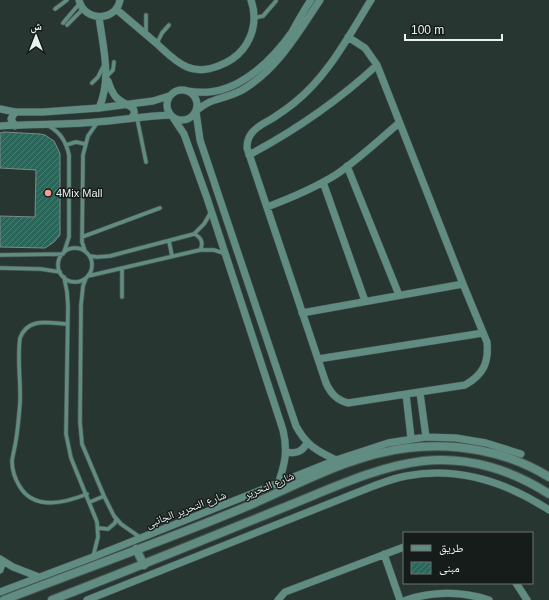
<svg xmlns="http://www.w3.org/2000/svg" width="549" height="600" viewBox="0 0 549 600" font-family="Arial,'Noto Naskh Arabic',sans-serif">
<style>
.building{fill:url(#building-hatch);stroke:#7c8b87}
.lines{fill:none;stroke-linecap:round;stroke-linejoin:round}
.service-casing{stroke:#475450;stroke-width:5}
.minor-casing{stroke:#475450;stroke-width:8}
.tertiary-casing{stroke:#475450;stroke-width:10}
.service{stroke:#618c81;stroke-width:3.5}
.minor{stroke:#618c81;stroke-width:7}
.tertiary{stroke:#618c81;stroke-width:8}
.poi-dot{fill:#f59c93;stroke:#161c1a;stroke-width:1.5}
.labels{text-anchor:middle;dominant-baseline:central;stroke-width:3;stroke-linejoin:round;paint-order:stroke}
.poi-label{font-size:11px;fill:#eaf2ef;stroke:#161c1a;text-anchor:start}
.street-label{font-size:11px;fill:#eaf2ef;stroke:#161c1a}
</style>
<defs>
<pattern id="building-hatch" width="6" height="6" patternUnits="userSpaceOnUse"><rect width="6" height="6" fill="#2a675a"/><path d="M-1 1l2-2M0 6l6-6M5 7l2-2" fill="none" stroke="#497d72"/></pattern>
</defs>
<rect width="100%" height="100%" fill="#283632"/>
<path class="building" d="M4 132 40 134 45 135 54 141 58 149 60 154V235L54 242 45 248 0 247V216L35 217 36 170 0 168V133Z"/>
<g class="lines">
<defs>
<path id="service" d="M55 9 67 0
M254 18 263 16 276 1
M63 23 80 3
M67 25 83 9
M146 33V15
M157 43 162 33 169 25
M106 77 113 70 114 62
M92 83 98 77 104 65
M137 118 146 162
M49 126C61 133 66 142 69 155V237L64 252
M66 145 76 142 85 144
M194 234C201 237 204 243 200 250
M82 237 160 208
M169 241 172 256
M58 265a17 17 0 1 1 34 0a17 17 0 1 1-34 0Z
M85 251 82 242 83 155 88 136 97 123
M0 255 63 254
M90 256 97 257 110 256 194 234 204 224 211 212
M0 268 41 269 60 272
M88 276 200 250H214L226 254
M64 277 67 292 68 306 66 434 71 458 97 522 98 537 93 557
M86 278 83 286 81 305 80 422 82 444 104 496 114 516 121 524 141 538
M122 297V269
M67 324C48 323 28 317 20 338 17 359 21 382 20 403 19 415 18 428 16 440 15 447 13 454 12 461 12 471 15 479 20 487 35 511 65 503 87 494
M90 502 104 496
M98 528 108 529 115 523 116 518"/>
<path id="minor" d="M79 0C84 22 116 22 120 0
M116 9C129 20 143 32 156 43 166 52 175 62 187 67 205 75 232 63 243 49 254 35 257 17 251 0
M99 17C103 47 112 79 99 108
M348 37 365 48 377 65 463 284 487 342C489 363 483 375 465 385L348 403C337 400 331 394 326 383L247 148C247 143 248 138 251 134 257 125 268 122 276 116 282 112 288 108 294 103 328 76 348 37 371 0
M108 81C114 99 117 99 133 108 135 112 135 115 131 118
M167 105a15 15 0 1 1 30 0a15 15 0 1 1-30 0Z
M187 91C194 92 201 93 209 92 243 89 273 59 292 32 298 21 304 10 311 0
M0 109 15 112H43L99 108 153 101 169 96
M196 111C202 106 208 102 215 100 225 97 236 94 244 89 278 68 298 33 320 0
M15 112 11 119 15 126
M196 112 200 140 296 426C306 445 317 451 336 460
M174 119 184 134 207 198 283 430C288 451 285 464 278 484
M0 126C32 124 64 125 96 122 121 120 145 116 170 115
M249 155C296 130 338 101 377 65
M347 166 399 295
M323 182 365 301
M267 207C291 198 315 188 337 174 359 159 379 140 399 123
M302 313 463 284
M318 359 483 333
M420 393 426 437
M406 394 411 438
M286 452C296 454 302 452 307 443
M384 554 400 600
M0 559 13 567 39 577
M0 570 3 561
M516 583 527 600
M0 592 93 557 336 460 388 443 426 437 456 438 486 443 521 454
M87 600 371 487C382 483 394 478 406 476 458 466 506 482 549 510
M278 600 285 592 404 547
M406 600C434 591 461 591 489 600"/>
<path id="tertiary" d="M136 549 144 565
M4 600C83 569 164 541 243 508 296 486 349 455 407 448 455 442 508 451 549 477
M52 600C130 570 208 538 285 507 328 490 378 466 423 461 468 456 512 470 549 494"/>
</defs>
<use href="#service" class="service-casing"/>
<use href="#minor" class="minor-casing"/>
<use href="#tertiary" class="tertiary-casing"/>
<use href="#service" class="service"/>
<use href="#minor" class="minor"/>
<use href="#tertiary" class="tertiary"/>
</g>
<circle class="poi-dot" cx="48" cy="193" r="4"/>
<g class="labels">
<g class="poi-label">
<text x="56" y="193">4Mix Mall</text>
</g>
<g class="street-label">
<text transform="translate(269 485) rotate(-23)">شارع التحرير</text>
<text transform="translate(186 509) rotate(-21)">شارع التحرير الجانبى</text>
</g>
</g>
<rect x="403" y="532" width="130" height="52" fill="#161c1a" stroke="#6b726f"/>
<rect x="411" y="545" width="20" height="6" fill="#618c81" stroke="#6b726f"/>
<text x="439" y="552" font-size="12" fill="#eaf2ef">طريق</text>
<rect x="411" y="562" width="20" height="12" fill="url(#building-hatch)" stroke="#6b726f"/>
<text x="439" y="572" font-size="12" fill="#eaf2ef">مبنى</text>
<g transform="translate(36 36)" stroke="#161c1a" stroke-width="3" paint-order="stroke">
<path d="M0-3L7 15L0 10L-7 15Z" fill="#eaf2ef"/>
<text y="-6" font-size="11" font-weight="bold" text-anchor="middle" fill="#eaf2ef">ش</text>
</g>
<path d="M405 34v6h97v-6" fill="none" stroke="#eaf2ef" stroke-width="2"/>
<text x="411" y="34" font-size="12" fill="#eaf2ef" stroke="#161c1a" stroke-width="3" paint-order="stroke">100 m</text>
</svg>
